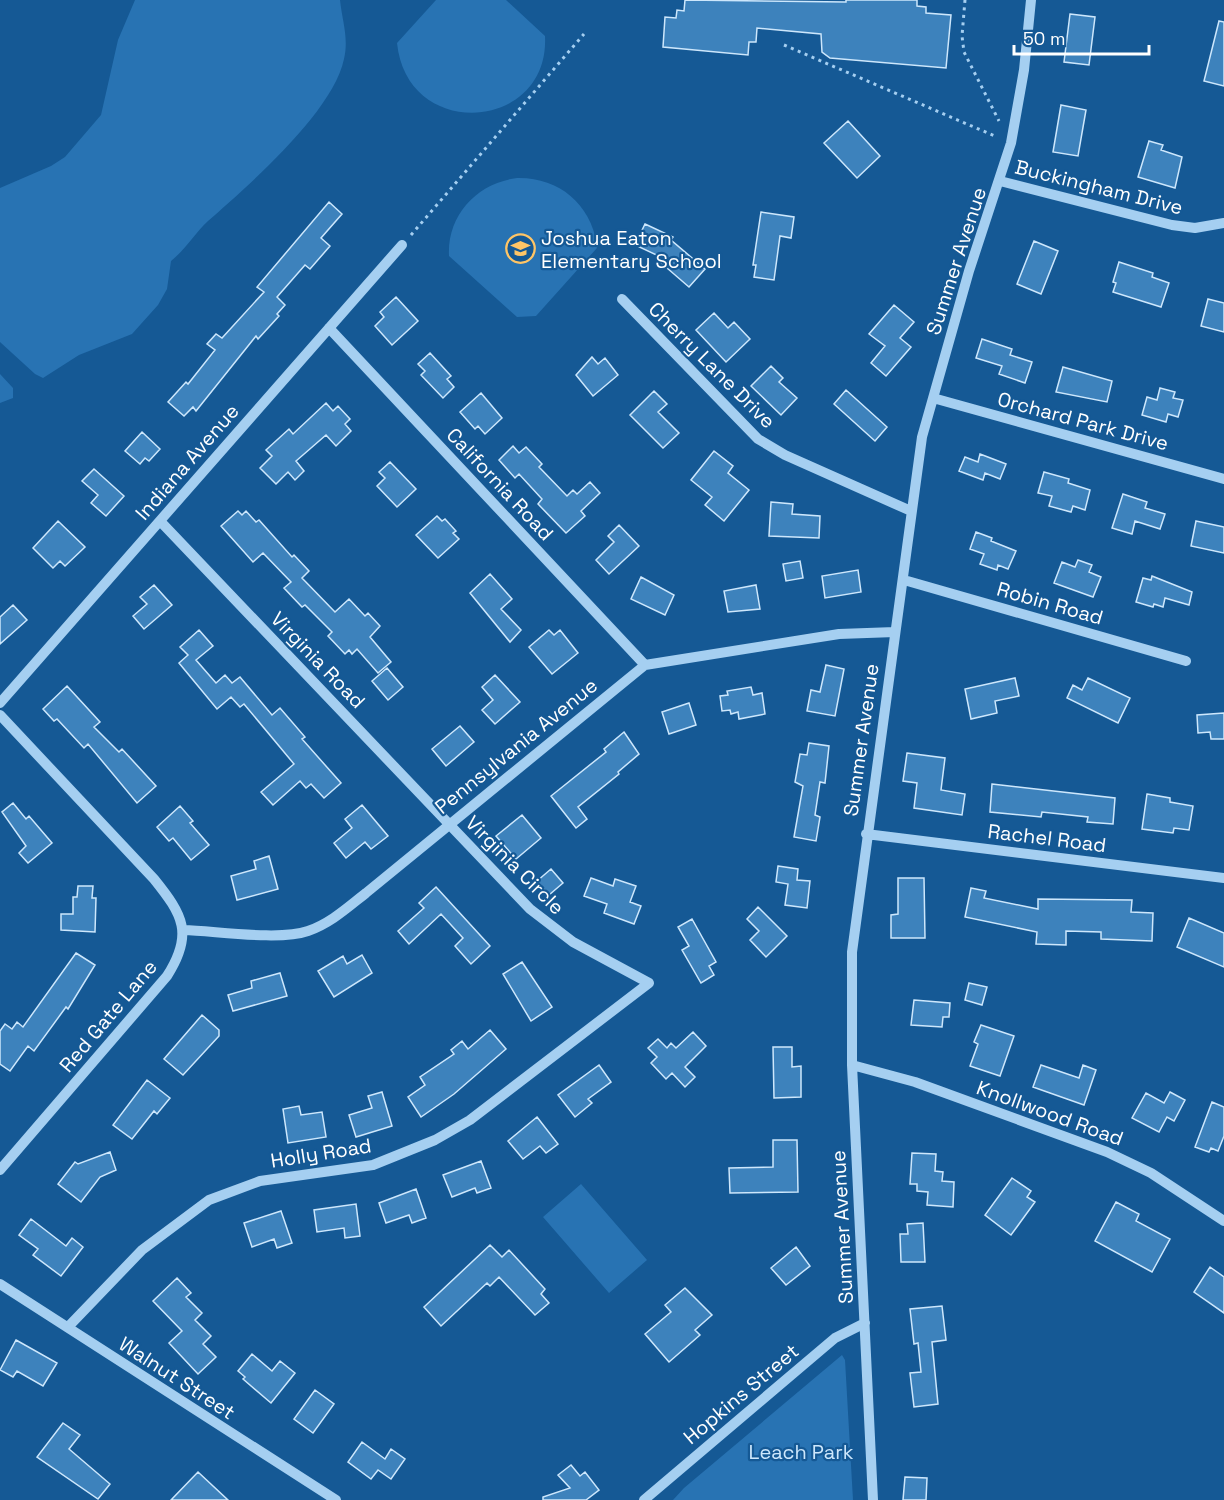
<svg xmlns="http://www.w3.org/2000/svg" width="1224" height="1500" viewBox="0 0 1224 1500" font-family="'Space Grotesk',sans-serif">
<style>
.green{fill:#2873b3}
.building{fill:#3d82bc;stroke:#cde7fc;stroke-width:1.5}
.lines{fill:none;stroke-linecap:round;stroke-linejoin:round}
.path{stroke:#a5cff1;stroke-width:3;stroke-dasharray:3 4.5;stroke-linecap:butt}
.minor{stroke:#a5cff1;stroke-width:10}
.labels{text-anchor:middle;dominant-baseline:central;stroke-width:4.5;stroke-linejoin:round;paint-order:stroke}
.street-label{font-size:20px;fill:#fff;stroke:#155995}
.poi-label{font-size:20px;fill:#fff;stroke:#155995;text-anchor:start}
.park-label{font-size:20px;fill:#cde7fc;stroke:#155995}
</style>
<rect width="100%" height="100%" fill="#155995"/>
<path class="green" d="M135 0H340C342 20 349 38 344 59 333 112 249 185 208 221 195 233 186 249 171 261L167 289 158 305 132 334 79 355 43 378 35 374 0 342V188L51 166 65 157 101 115 118 40Z
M436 0H506L545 36C550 132 407 142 397 43Z
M517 178C558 177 590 203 597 244V248L536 316 517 317 449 256C447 215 477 183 517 178Z
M0 374 13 388V398L0 403Z
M581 1184 647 1260 609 1293 543 1217Z
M842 1355 845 1360 853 1500H673L684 1488Z"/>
<path class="building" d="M685 0 846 2V0H917V6L926 7V13L951 15 946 68 830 58 822 52 821 34 757 28 756 42H749L748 55 663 47 665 17 676 18 677 10 684 11Z
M1070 14 1095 17 1089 65 1064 62Z
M1219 21 1224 22V86L1204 81Z
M1061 105 1086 110 1078 156 1053 152Z
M848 121 880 156 857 178 824 143Z
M1149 141 1163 145 1161 150 1182 157 1175 188 1138 177Z
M329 202 342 214 321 238 330 246 310 269 305 265 277 297 285 305 277 314 279 316 258 339 256 336 196 411 193 407 184 416 168 402 186 382 188 384 215 350 207 344 216 334 222 338 264 292 257 287Z
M761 212 794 217 791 238 780 236 774 280 754 277 756 265H753Z
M645 224 673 237 671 240 705 269 689 287 660 262 663 258 635 245Z
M1034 241 1058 251 1041 294 1017 284Z
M1119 262 1153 273 1152 277 1169 283 1161 307 1113 292 1116 283 1113 282Z
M396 297 418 321 392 345 375 326 384 317 380 312Z
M1208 299 1224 303V332L1201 326Z
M894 305 914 322 900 338 911 347 886 376 871 363 885 346 869 334Z
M714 313 728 328 734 322 750 339 726 362 696 330Z
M982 339 1012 349 1010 355 1032 362 1025 383 999 374 1002 366 976 358Z
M430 353 451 376 447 379 454 387 443 398 421 375 425 371 418 364Z
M592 357 598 364 605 358 618 375 593 396 576 375Z
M771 366 783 378 779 382 797 398 781 415 751 386Z
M1063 367 1112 381 1107 402 1056 392Z
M1160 388 1175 392 1173 398 1183 400 1178 417 1168 414 1166 422 1142 415 1147 397 1157 400Z
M846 390 887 427 875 441 834 404Z
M654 391 667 404 658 412 679 433 663 448 630 415Z
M481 393 502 418 485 434 478 426 475 429 460 412Z
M326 403 333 411 338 406 350 419 345 424 351 431 336 446 326 435 296 461 304 471 295 480 288 472 276 484 260 468 272 456 266 450 289 429 293 434Z
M142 432 160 449 149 461 145 458 140 464 125 451Z
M513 446 519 453 526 447 542 464 539 467 567 496 573 490 577 494 590 482 600 493 581 511 585 516 566 533 538 504 542 499 519 474 515 478 499 460Z
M714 451 733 466 728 473 749 490 724 521 705 505 712 497 691 480Z
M980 454 1006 464 1000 479 985 473 983 480 959 471 965 457 978 462Z
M390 462 416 489 397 507 377 486 385 478 379 472Z
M94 469 124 496 106 516 91 503 98 495 82 481Z
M1044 472 1069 479 1068 483 1090 490 1085 510 1073 506 1071 512 1049 506 1052 496 1038 493Z
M1123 494 1147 502 1145 508 1165 514 1160 529 1135 521 1132 534 1112 528Z
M771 502 793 504 792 514 820 516 819 538 769 536Z
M238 511 242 515 246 511 256 522 259 520 292 557 294 555 309 571 302 578 335 612 349 599 365 616 368 613 380 626 370 637 391 662 378 673 357 649 352 654 349 650 345 654 328 636 332 632 305 605 302 607 284 588 291 582 263 553 253 562 221 526Z
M437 516 442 521 445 519 456 531 453 533 459 539 438 558 416 535Z
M58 521 85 547 65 566 60 561 53 568 33 548Z
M1196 521 1224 527V553L1191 546Z
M619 525 639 546 609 574 596 560 614 542 608 536Z
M976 532 992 538 991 541 1016 551 1008 569 998 565 997 570 980 564 984 554 970 549Z
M1078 560 1092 565 1089 572 1101 577 1093 597 1054 583 1062 562 1075 567Z
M800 561 803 578 786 581 783 564Z
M858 570 861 592 825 598 822 576Z
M490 574 512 599 501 609 521 630 510 642 470 593Z
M1152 576 1192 592 1189 605 1165 598 1163 607 1154 604 1153 607 1136 602 1143 578 1151 580Z
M641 577 674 595 665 615 631 599Z
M154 585 172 605 144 629 133 616 147 604 140 597Z
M756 585 760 609 728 612 724 591Z
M13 605 27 620 0 644V617Z
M199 630 213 646 196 660 216 683 225 675 232 683 240 677 272 715 280 708 305 737 302 739 341 783 324 798 311 784 306 788 300 781 273 805 261 792 294 764 244 704 240 707 231 697 217 709 179 663 188 655 180 647Z
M549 630 554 635 560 630 578 653 552 674 529 647Z
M826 665 844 669 835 716 807 711 811 690 820 692Z
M387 668 403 687 388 700 372 681Z
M495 675 520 702 495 724 482 710 493 700 482 687Z
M1015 678 1019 696 995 701 997 713 971 719 965 689Z
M1088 678 1130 698 1118 723 1067 698 1073 685 1082 690Z
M67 686 100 722 94 727 119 752 122 749 156 786 137 803 88 744 84 748 57 719 54 721 43 709Z
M751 687 753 695 762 693 765 714 739 719 738 712 731 714 730 710 722 711 720 696 728 695 727 691Z
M689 703 696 725 669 734 662 712Z
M1224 713V739H1211L1210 732 1198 733 1197 715Z
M460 726 474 742 446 766 432 749Z
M624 732 639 754 618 772 619 774 578 807 587 819 576 828 551 796 606 752 604 749Z
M809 743 829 746 825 783 820 782 815 815 820 817 816 841 794 837 803 786 795 782 800 754 807 755Z
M907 753 945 758 941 790 965 794 962 815 914 808 917 783 903 781Z
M992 784 1115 798 1113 824 1087 822 1088 817 1042 812 1041 817 990 812Z
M1147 794 1170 798V802L1193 806 1189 830 1174 828 1173 833 1142 829Z
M13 803 26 819 29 816 52 843 28 863 19 853 26 846 2 812Z
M362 805 388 836 371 849 365 842 346 858 334 843 352 828 345 819Z
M180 806 193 821 190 823 209 845 191 860 173 838 169 841 157 827Z
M522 815 541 838 516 859 496 836Z
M269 856 278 889 237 900 231 876 256 869 254 861Z
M778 866 798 869 797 880 810 881 807 908 785 905 788 884 776 882Z
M551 869 563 883 549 895 537 881Z
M591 878 613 886 615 879 636 886 630 902 641 906 634 924 604 913 607 904 584 896Z
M898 878H924L925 938H891V915L898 914Z
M78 886H93L92 898H96L95 932 61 930V914H73V897H77Z
M436 887 490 946 471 964 455 946 463 938 441 914 409 944 398 931 424 908 419 903Z
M971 888 986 891 984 898 1038 909V899L1132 900 1131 912 1153 913 1152 941 1101 939V932L1066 931V945L1036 944 1037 932 965 917Z
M758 907 787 936 766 957 750 940 759 931 747 919Z
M1189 918 1224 933V967L1177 947Z
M692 919 716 962 709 966 714 975 701 983 682 950 689 946 678 927Z
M76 953 95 965 68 1009 66 1007 34 1051 28 1046 10 1071 0 1064V1031L5 1024 12 1029 17 1022 23 1027Z
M362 955 372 973 334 997 318 971 343 956 347 964Z
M522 962 552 1007 531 1021 503 974Z
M280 973 287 996 233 1011 228 995 252 988 251 981Z
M969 983 987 987 982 1005 965 1000Z
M914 1000 950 1003 949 1017H943L942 1027 911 1025Z
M202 1015 219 1030V1036L183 1075 164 1059Z
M981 1025 1014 1036 1000 1076 970 1066 978 1044 974 1042Z
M490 1030 506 1049 454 1094 421 1117 408 1097 425 1085 420 1077 454 1054 451 1050 462 1041 468 1049Z
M693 1032 706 1046 685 1067 695 1077 685 1087 672 1073 666 1079 651 1063 657 1057 648 1048 658 1039 667 1048 671 1043 676 1048Z
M773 1047H792V1067L801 1066V1097L774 1098Z
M599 1065 611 1082 588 1099 592 1103 575 1117 558 1095Z
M1041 1065 1079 1078 1083 1065 1096 1070 1084 1105 1033 1087Z
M147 1080 170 1098 157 1114 154 1111 132 1139 113 1125Z
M382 1092 392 1126 356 1137 349 1115 372 1108 368 1096Z
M1170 1092 1185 1100 1174 1121 1167 1117 1159 1132 1132 1118 1146 1093 1164 1103Z
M1212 1102 1224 1107V1136L1218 1151 1211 1148 1209 1152 1195 1147Z
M299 1106 301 1115 322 1112 326 1137 288 1143 283 1109Z
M537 1117 558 1144 546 1153 540 1146 523 1159 508 1141Z
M773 1140H797L798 1192 730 1193 729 1168 773 1167Z
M110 1152 116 1170 100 1177 81 1202 58 1184 75 1162 78 1164Z
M912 1153 936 1154 935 1171 943 1172 942 1181 954 1182 953 1207 927 1205 928 1192 917 1191V1184H910Z
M481 1161 491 1188 477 1193 475 1188 452 1197 443 1175Z
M1012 1178 1031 1191 1027 1197 1035 1202 1011 1235 985 1215Z
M416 1189 426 1218 412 1223 409 1215 386 1223 379 1203Z
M1116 1202 1139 1214 1136 1221 1170 1239 1152 1272 1095 1241Z
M356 1204 360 1236 345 1238 344 1228 317 1232 314 1210Z
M281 1211 292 1243 277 1248 274 1239 252 1247 244 1223Z
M31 1219 66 1246 72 1238 83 1247 61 1276 33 1255 38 1249 19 1235Z
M923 1223 925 1262H901L900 1234H908L907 1224Z
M490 1245 502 1257 509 1250 545 1289 541 1294 549 1303 535 1315 499 1277 490 1286 487 1283 441 1326 424 1307Z
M796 1247 810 1266 786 1285 771 1268Z
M1210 1267 1224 1277V1313L1194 1292Z
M177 1278 191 1293 186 1297 202 1313 195 1320 211 1336 203 1344 216 1357 198 1374 169 1343 182 1331 153 1301Z
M685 1288 712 1315 695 1330 700 1335 669 1362 645 1334 671 1312 665 1305Z
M942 1306 946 1340 932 1342 938 1404 914 1407 910 1373 921 1372 918 1343 914 1344 910 1309Z
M16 1340 57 1363 43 1386 17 1371 13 1377 0 1370Z
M252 1354 272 1371 280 1361 295 1373 271 1403 243 1379 245 1377 238 1371Z
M315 1390 334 1404 313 1433 294 1419Z
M63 1423 80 1435 69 1449 110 1484 98 1499 37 1457Z
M362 1442 385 1459 391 1449 405 1459 391 1479 378 1470 371 1479 348 1462Z
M571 1465 580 1476 585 1472 599 1490 586 1500H543V1497L570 1488 558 1475Z
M198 1472 228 1500H171Z
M905 1477 927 1478 926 1500H903Z"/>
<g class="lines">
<path class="path" d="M965 0 962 36 964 52 999 121
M784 45 997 137
M411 235 584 34"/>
<path class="minor" d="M1000 181 1172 225 1195 228 1224 223
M622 299 758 439 785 455 911 511
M329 328 645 665
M933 398 1224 479
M904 580 1186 661
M0 703 402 245
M0 715 154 879C183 915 194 934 167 976L0 1170
M866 834 1224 878
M184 930C216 931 280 941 308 931 331 923 348 907 366 893L645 665 839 634 895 632
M852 1065 915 1082 1107 1152 1151 1173 1224 1221
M0 1284 336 1500
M68 1327 142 1250 209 1200 260 1181 373 1165 435 1140 470 1120 649 983 573 942 530 909 160 521
M644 1500 835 1338 865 1323
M873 1500 852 1065V952L922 437 969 271 1011 143 1024 70 1031 0"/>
</g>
<defs>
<symbol id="school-ring" viewBox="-11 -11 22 22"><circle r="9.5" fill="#155995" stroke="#ffc566" stroke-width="1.5"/><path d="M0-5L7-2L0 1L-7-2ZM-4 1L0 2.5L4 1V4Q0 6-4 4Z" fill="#ffc566"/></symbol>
</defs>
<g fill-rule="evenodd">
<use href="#school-ring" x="504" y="232" width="33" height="33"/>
</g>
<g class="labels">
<g class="street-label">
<text transform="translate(1099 187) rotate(14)">Buckingham Drive</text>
<text transform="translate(956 261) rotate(-72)">Summer Avenue</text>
<text transform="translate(712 365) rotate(45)">Cherry Lane Drive</text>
<text transform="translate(1083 421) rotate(15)">Orchard Park Drive</text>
<text transform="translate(187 462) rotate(-49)">Indiana Avenue</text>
<text transform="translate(500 484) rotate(47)">California Road</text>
<text transform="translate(1050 603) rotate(16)">Robin Road</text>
<text transform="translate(318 660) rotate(46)">Virginia Road</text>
<text transform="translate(861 740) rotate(-82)">Summer Avenue</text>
<text transform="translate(516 746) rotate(-39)">Pennsylvania Avenue</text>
<text transform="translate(1047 838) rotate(7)">Rachel Road</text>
<text transform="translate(515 865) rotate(45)">Virginia Circle</text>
<text transform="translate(108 1016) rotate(-50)">Red Gate Lane</text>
<text transform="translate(1050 1113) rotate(20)">Knollwood Road</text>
<text transform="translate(321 1153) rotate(-9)">Holly Road</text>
<text transform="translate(842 1227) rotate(-93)">Summer Avenue</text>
<text transform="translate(177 1378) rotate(33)">Walnut Street</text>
<text transform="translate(741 1394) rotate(-40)">Hopkins Street</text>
</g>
<g class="poi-label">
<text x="541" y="238">Joshua Eaton<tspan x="541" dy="23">Elementary School</tspan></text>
</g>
<g class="park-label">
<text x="801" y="1452">Leach Park</text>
</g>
</g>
<path d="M1014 45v9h135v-9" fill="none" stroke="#ffffff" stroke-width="3"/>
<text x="1023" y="45" font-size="18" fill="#ffffff" stroke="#155995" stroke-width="4.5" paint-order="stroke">50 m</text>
</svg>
